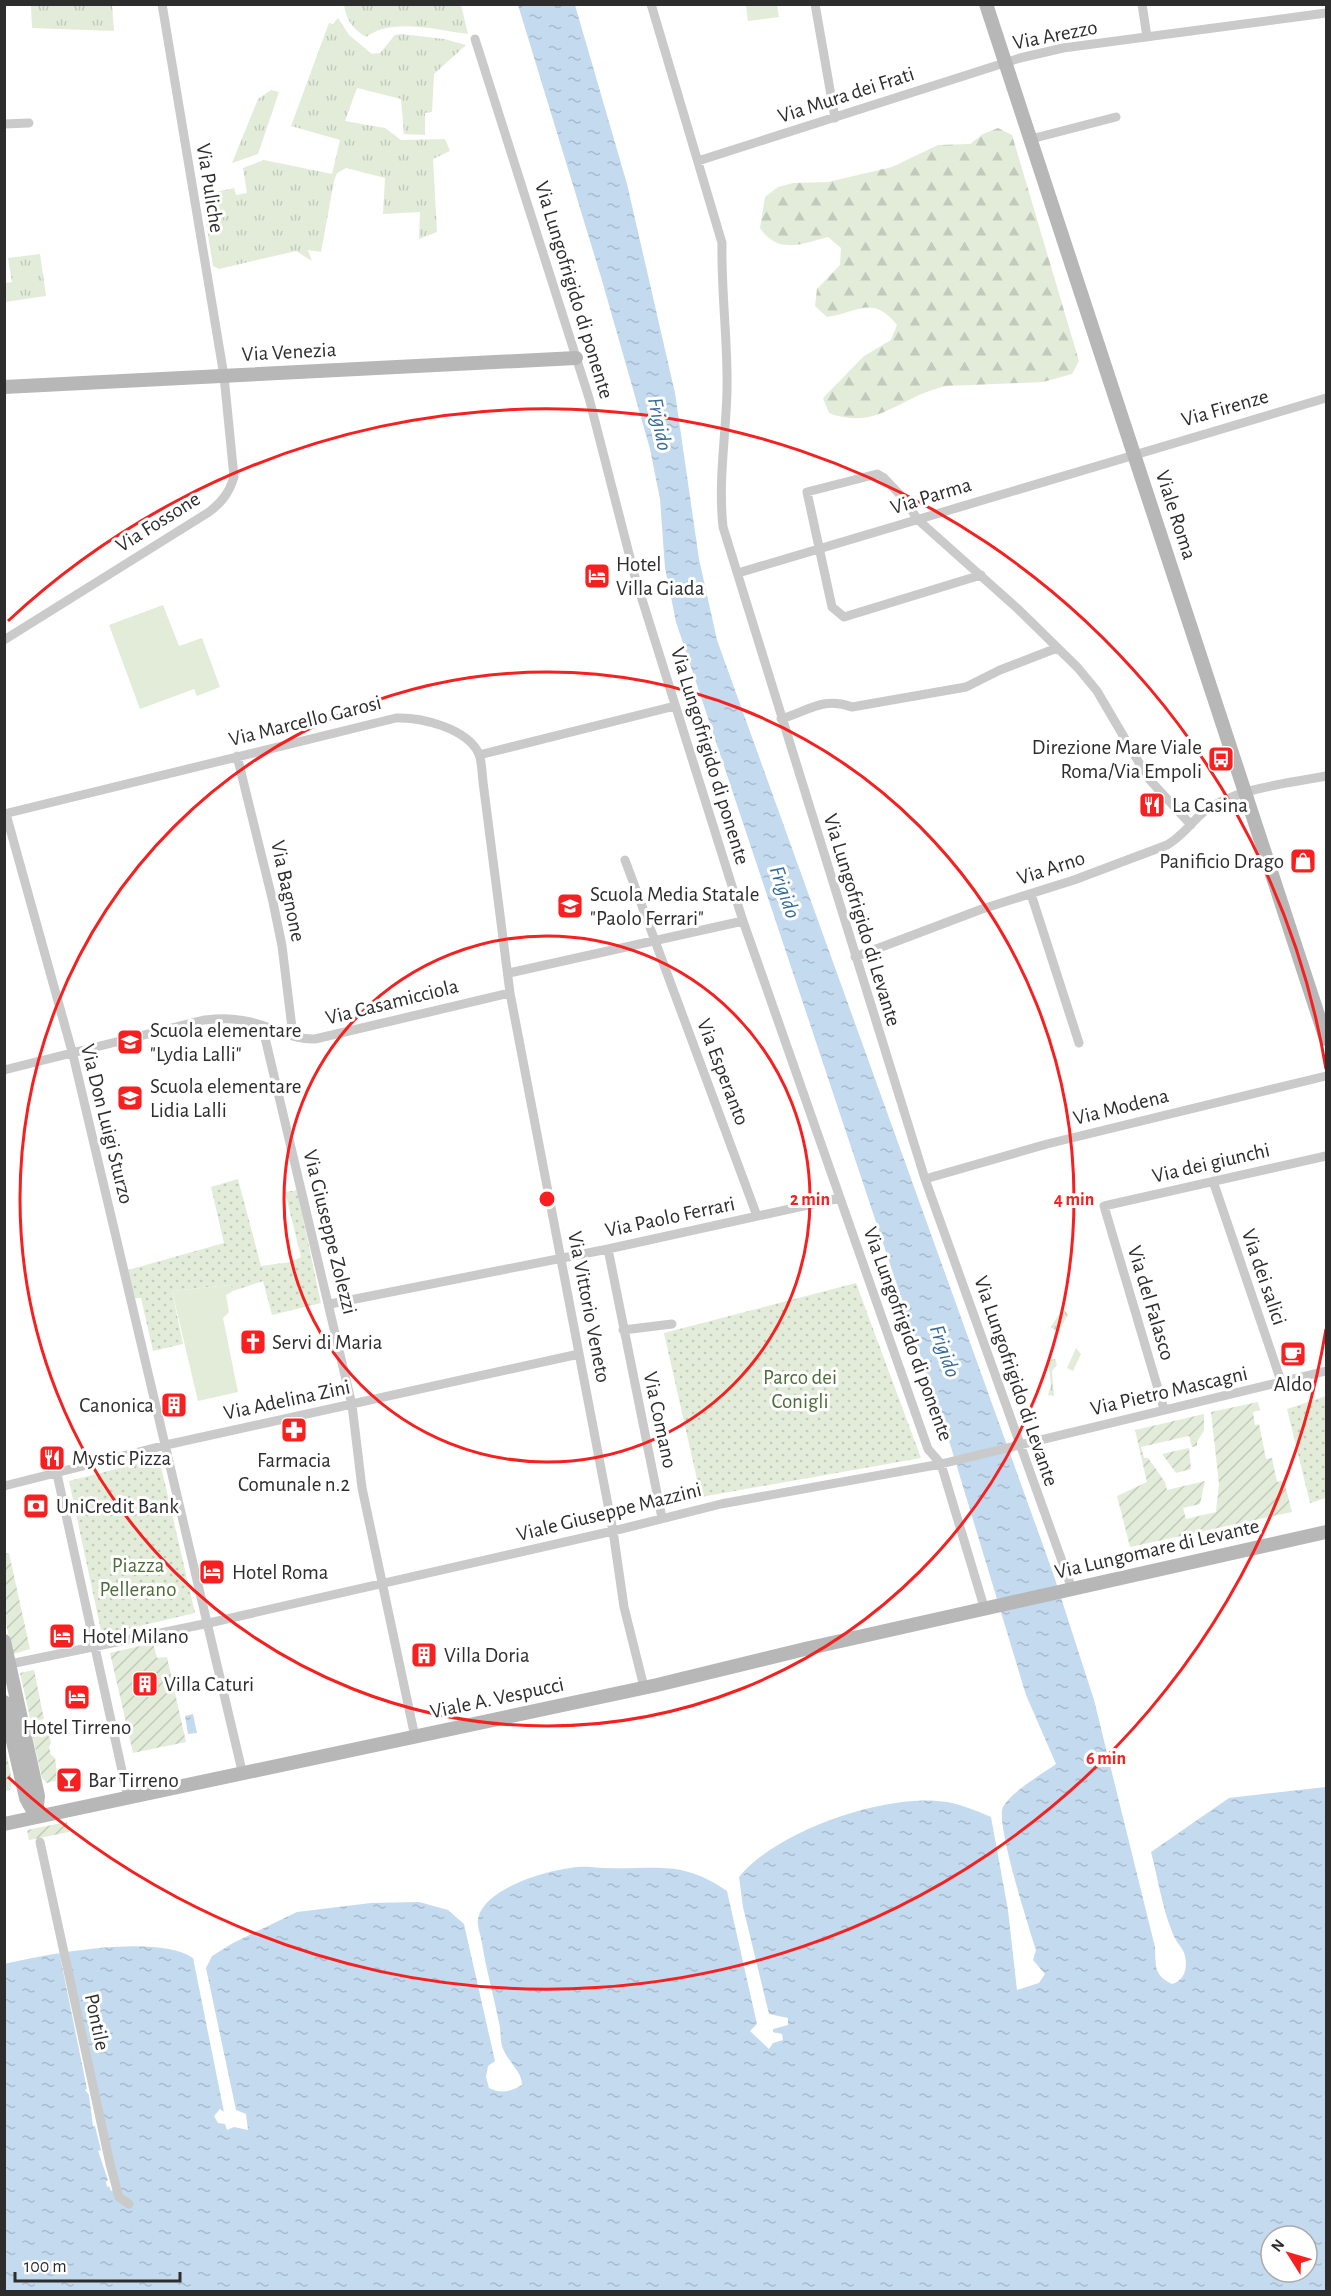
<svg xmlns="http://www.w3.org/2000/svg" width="1331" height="2296" viewBox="0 0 1331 2296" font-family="'Alegreya Sans',sans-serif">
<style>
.grass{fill:url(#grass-tufts)}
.forest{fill:url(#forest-firs)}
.park{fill:url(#park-dots)}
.garden{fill:url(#garden-furrows)}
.pitch{fill:#e2ecd9}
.water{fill:url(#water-ripples);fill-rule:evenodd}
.pier{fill:#fff}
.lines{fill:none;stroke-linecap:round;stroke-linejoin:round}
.street{stroke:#cacaca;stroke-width:9}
.secondary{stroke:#b7b7b7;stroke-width:14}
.ring{fill:none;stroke:#f5201f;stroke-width:3}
.labels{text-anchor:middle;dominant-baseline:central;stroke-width:6;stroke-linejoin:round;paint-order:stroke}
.street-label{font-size:21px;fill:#2d2d2d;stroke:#fff}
.poi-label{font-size:21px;fill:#2d2d2d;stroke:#fff;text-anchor:start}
.park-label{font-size:21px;fill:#4c6d37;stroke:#fff}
.water-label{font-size:22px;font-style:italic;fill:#346996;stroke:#fff}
.centre{fill:#f5201f;stroke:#fff;stroke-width:3}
.ring-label{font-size:18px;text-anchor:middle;font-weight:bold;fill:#f5201f;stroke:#fff;stroke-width:6;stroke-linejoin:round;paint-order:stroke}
</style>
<defs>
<pattern id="grass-tufts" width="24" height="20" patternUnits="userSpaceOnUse" patternTransform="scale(1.5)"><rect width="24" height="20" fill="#e2ecd9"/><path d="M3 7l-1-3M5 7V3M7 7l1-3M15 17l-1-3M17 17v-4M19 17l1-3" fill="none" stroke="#c2cbbb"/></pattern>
<pattern id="forest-firs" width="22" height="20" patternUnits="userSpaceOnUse" patternTransform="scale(1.5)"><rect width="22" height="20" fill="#e2ecd9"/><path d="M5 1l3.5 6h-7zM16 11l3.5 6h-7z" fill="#c2cbbb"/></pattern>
<pattern id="park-dots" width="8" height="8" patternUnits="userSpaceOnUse" patternTransform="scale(1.5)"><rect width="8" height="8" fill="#e2ecd9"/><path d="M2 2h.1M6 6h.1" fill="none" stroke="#c2cbbb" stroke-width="1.8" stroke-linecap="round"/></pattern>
<pattern id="garden-furrows" width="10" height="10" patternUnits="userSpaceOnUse" patternTransform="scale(1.5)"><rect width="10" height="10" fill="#e2ecd9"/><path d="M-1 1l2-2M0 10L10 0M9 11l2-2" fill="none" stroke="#c2cbbb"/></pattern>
<pattern id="water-ripples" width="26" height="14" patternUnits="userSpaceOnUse" patternTransform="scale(1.5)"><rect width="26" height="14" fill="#c4daee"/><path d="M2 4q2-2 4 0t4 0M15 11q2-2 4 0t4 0" fill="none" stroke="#a9bbcc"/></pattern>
</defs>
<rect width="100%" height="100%" fill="#fff"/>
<path class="grass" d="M31 5H112L114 31 32 28Z
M344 5H461L468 34C437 30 392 17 366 37 353 29 346 20 344 5Z
M338 18 349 35 372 54 380 53 395 35 401 34 444 39 466 45 434 74 432 112 425 113V135L404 134 401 99 357 88 345 121 385 128 401 140 445 139 450 151 433 159 437 232 419 239 420 212 383 214 385 178 346 168 337 173 334 181 321 252 308 250 312 261 296 251 219 269 213 266 204 210 214 208 212 193 234 188 236 195 247 193 243 168 264 160 332 174 340 140 291 126 329 23 333 24Z
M271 90 279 92 258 154 232 163 258 99Z
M40 254 46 296 5 302V283L12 282 8 258Z
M1063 1308 1068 1315 1058 1332 1051 1327Z
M1076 1348 1081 1354 1073 1371 1067 1368Z
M1055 1359 1057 1365 1052 1371 1054 1396 1048 1395 1051 1386 1048 1360Z"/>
<path class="forest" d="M998 128 1012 135 1079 361 1072 374 1043 382 947 386C900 395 878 432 829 413L823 398 864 356 891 340 897 325C872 294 858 313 827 317L815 306 817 289 840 265 841 248 828 237C801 244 778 255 760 228L765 197 778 187 793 183 828 182 892 167 938 145 970 144 983 134Z"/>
<path class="park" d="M238 1179 261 1266 291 1262 301 1257 285 1192 297 1190 321 1303 272 1315 263 1281 233 1291 230 1285 172 1291 183 1344 153 1351 141 1298H135L128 1270 224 1243 211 1187Z
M856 1283 921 1458 701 1497 664 1333Z
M1326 1396V1498L1310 1503 1287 1409Z
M159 1458 195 1613 102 1635 69 1481Z"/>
<path class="garden" d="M1258 1402 1260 1410 1253 1412 1255 1425 1259 1424 1266 1459 1272 1458 1277 1482 1284 1481 1292 1512 1130 1547 1117 1496 1147 1482 1135 1430 1204 1414V1430L1197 1442V1446L1192 1447 1189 1436 1141 1447 1144 1458H1148L1165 1482 1167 1490 1205 1481 1200 1504 1183 1508 1186 1519 1216 1512 1219 1484 1211 1412Z
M1189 1448 1191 1469 1176 1473 1162 1454Z
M9 1553 30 1649 13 1654 5 1620 4 1554Z
M153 1643 157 1658 167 1657 186 1742 133 1753 110 1653Z
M34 1670 44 1719 31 1722 20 1673Z
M47 1725 51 1743 49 1747 51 1755 55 1758 58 1780 47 1783 42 1778 31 1729 36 1731Z
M5 1746 12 1781 10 1790 5 1791Z
M67 1822 69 1832 29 1840 27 1830Z"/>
<path class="pitch" d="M746 5H777L779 17 748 21Z
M163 605 179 646 202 638 220 687 197 696 194 689 140 709 109 625Z
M231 1285 233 1291 226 1295 229 1312 223 1318 238 1392 198 1401 172 1291Z"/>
<path class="water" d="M518 5H575L627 184 675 393 699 559 717 640 1053 1573 1094 1700 1155 1947C1156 1965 1153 1975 1172 1984 1182 1981 1186 1973 1186 1963 1186 1949 1177 1945 1173 1934 1162 1908 1158 1878 1151 1852L1229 1798 1326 1787V2291H5L4 1964C47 1954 157 1933 193 1958L224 2112 220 2109 214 2116 218 2123 225 2124 227 2130 234 2127 248 2130 246 2114 236 2110 206 1968 212 1956 233 1943 297 1912 371 1903 419 1902 448 1910 464 1924 495 2061 488 2066 486 2077 489 2088C501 2094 510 2092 522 2085 522 2071 506 2060 502 2046 500 2038 501 2030 499 2023 494 1996 486 1970 482 1943 481 1936 477 1927 478 1920 482 1886 563 1864 591 1867 647 1873 676 1855 727 1891L757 2024 750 2031 769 2049 773 2043 783 2040 782 2034 773 2032V2029L788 2025V2018L769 2014 743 1907 739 1877C777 1830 888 1792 947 1802 963 1805 977 1811 991 1817L1008 1910 1017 1990 1039 1983 1045 1974 1033 1960 1036 1950C1029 1928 995 1822 1003 1807 1011 1792 1042 1774 1056 1764L1026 1695 951 1447 676 622 665 568 660 499 650 449 601 277ZM1271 2236H1307V2272H1271Z
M193 1714 197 1733 188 1734 185 1716Z"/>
<path class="pier" d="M59 1951 119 2188 111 2191 109 2186 107 2187 106 2181 108 2180 98 2151 101 2150 95 2126H93L89 2095 85 2090 87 2089Z"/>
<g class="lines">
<path class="street" d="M651 4 722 243C721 292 728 341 727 390 726 436 718 480 723 527L925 1179 1072 1589
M815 4 835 118
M1142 4 1147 37
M475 39 589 398 635 577 743 921 928 1449 941 1464 985 1610
M4 124 29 123
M1031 139 1116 117
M698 161 1020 58 1063 48 1326 13
M738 573 1326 398
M981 575 844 617 832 607 807 492 877 474 884 478 907 502 917 519 1018 609 1078 668 1097 691 1148 778 1191 825
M4 640 209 512C222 502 229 493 234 477L224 376 162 4
M781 719C808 711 824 696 852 707L966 687 1000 670 1057 648
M479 755 675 706
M237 756 273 902 282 946 293 1036
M4 814 396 718C421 717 467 728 479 754 482 762 482 774 483 782L510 993 613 1531 624 1607 644 1687
M6 814 73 1055 243 1775
M625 860 757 1216
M1031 894 1079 1043
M855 957 982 909 1074 880 1167 845C1183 836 1191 822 1205 811 1239 787 1287 784 1326 776
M509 973 743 921
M262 1025 352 1405 362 1488 415 1737
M4 1070 204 1020C225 1018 241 1018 261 1025 279 1030 296 1040 315 1039L510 993
M925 1179 1047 1144 1326 1076
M1213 1181 1282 1384
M608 1249 662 1518
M330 1304 608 1249 840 1198
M623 1330 672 1324
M1164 1409 1104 1206 1326 1156
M57 1474 128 1798
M4 1486 166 1445 579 1354
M10 1664 209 1623 613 1531 721 1504 941 1464 1326 1371
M40 1842 110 2164 119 2197 129 2204"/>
<path class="secondary" d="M986 4 1326 1039
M4 387 576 358
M4 1641 38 1796 36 1816
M4 1702 26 1798 36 1816
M4 1824 657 1685 805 1649 1326 1532"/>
</g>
<g class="ring">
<circle cx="547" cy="1199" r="263"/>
<circle cx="547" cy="1199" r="527"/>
<path d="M1326 1329A790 790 0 0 1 8 1777M8 621A790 790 0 0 1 1326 1069"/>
</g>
<defs>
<symbol id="hotel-square" viewBox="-11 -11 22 22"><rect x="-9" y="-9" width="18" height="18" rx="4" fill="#f5201f" stroke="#fff"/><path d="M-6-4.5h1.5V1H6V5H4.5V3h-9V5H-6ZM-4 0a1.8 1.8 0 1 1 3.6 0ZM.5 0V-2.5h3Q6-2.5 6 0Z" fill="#fff"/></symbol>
<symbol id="bus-square" viewBox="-11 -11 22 22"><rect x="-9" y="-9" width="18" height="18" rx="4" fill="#f5201f" stroke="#fff"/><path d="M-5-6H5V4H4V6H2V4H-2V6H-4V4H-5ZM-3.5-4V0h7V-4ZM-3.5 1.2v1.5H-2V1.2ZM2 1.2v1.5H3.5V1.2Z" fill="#fff"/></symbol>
<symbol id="restaurant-square" viewBox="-11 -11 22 22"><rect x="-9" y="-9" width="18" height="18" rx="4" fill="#f5201f" stroke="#fff"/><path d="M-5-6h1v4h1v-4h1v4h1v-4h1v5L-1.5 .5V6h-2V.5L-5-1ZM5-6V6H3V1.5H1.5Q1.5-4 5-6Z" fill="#fff"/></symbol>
<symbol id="shop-square" viewBox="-11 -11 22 22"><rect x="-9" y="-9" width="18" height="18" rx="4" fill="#f5201f" stroke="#fff"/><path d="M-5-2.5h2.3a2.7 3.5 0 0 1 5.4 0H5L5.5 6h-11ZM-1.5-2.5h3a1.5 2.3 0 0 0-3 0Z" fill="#fff"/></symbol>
<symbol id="school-square" viewBox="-11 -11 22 22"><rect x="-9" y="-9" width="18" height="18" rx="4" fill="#f5201f" stroke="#fff"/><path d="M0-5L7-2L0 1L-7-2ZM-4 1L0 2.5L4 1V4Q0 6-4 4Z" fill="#fff"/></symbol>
<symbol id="church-square" viewBox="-11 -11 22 22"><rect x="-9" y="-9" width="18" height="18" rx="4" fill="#f5201f" stroke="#fff"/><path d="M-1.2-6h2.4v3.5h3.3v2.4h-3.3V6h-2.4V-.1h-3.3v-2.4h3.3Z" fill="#fff"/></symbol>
<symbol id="cafe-square" viewBox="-11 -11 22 22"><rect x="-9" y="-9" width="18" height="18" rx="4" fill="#f5201f" stroke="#fff"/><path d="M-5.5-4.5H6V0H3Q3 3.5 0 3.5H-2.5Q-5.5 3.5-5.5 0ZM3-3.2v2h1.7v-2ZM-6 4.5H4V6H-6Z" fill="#fff"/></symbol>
<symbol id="building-square" viewBox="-11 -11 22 22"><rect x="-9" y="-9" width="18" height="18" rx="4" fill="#f5201f" stroke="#fff"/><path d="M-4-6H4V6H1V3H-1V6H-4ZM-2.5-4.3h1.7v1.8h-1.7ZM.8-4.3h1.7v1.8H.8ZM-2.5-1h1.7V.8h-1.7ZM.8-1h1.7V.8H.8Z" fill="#fff"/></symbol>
<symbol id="pharmacy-square" viewBox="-11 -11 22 22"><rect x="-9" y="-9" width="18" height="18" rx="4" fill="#f5201f" stroke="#fff"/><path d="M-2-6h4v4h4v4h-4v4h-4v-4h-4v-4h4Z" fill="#fff"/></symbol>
<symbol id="bank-square" viewBox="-11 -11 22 22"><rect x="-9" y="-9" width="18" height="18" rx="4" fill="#f5201f" stroke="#fff"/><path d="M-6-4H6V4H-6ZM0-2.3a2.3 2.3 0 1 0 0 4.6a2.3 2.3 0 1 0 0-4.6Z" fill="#fff"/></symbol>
<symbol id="bar-square" viewBox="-11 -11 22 22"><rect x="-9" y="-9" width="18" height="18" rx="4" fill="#f5201f" stroke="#fff"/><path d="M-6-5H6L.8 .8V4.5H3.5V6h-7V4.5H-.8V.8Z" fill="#fff"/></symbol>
</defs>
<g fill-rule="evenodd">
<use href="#hotel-square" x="582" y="561" width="30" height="30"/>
<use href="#bus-square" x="1206" y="744" width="30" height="30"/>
<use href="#restaurant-square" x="1137" y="790" width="30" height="30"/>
<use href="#shop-square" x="1288" y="846" width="30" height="30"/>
<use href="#school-square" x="555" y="891" width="30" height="30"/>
<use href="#school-square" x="115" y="1027" width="30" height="30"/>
<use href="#school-square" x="115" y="1083" width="30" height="30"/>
<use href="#church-square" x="238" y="1327" width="30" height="30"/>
<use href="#cafe-square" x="1278" y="1339" width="30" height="30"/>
<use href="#building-square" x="159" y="1390" width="30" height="30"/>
<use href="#pharmacy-square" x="279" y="1415" width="30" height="30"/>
<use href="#restaurant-square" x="37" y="1443" width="30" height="30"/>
<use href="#bank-square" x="21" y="1491" width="30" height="30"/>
<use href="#hotel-square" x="197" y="1557" width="30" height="30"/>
<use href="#hotel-square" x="47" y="1621" width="30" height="30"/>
<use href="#building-square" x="409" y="1640" width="30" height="30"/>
<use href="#building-square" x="130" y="1669" width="30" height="30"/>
<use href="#hotel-square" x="62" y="1682" width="30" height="30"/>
<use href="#bar-square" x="54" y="1765" width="30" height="30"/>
</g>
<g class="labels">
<g class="street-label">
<text transform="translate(1055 35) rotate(-11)">Via Arezzo</text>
<text transform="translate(846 95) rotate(-18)">Via Mura dei Frati</text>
<text transform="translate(210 188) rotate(81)">Via Puliche</text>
<text transform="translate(574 290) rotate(73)">Via Lungofrigido di ponente</text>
<text transform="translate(289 352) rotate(-3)">Via Venezia</text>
<text transform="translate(1225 408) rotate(-16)">Via Firenze</text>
<text transform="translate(931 496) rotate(-17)">Via Parma</text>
<text transform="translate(1176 515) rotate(72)">Viale Roma</text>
<text transform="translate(158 522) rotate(-32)">Via Fossone</text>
<text transform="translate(305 721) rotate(-14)">Via Marcello Garosi</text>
<text transform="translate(710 756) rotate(73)">Via Lungofrigido di ponente</text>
<text transform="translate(1051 868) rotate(-18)">Via Arno</text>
<text transform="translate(288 891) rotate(78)">Via Bagnone</text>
<text transform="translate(862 920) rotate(73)">Via Lungofrigido di Levante</text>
<text transform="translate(392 1002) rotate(-14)">Via Casamicciola</text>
<text transform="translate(723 1072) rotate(69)">Via Esperanto</text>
<text transform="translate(1121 1107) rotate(-14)">Via Modena</text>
<text transform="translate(107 1124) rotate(76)">Via Don Luigi Sturzo</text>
<text transform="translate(1211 1163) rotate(-13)">Via dei giunchi</text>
<text transform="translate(670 1217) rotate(-12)">Via Paolo Ferrari</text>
<text transform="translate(330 1232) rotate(76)">Via Giuseppe Zolezzi</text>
<text transform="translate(1264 1277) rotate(71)">Via dei salici</text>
<text transform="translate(1151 1303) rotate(73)">Via del Falasco</text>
<text transform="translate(589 1307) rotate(79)">Via Vittorio Veneto</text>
<text transform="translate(908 1334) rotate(70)">Via Lungofrigido di ponente</text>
<text transform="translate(1016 1381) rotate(71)">Via Lungofrigido di Levante</text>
<text transform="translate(1169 1391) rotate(-13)">Via Pietro Mascagni</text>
<text transform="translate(287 1400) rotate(-12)">Via Adelina Zini</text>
<text transform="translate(660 1420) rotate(78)">Via Comano</text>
<text transform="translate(609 1512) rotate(-14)">Viale Giuseppe Mazzini</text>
<text transform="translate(1157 1549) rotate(-13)">Via Lungomare di Levante</text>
<text transform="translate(497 1698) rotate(-12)">Viale A. Vespucci</text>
<text transform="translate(97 2022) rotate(78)">Pontile</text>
</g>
<g class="poi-label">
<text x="616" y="564">Hotel<tspan x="616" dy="24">Villa Giada</tspan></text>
<text x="1202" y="747" text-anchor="end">Direzione Mare Viale<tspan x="1202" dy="24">Roma/Via Empoli</tspan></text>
<text x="1172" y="805">La Casina</text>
<text x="1284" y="861" text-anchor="end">Panificio Drago</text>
<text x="590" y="894">Scuola Media Statale<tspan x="590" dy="24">"Paolo Ferrari"</tspan></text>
<text x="150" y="1030">Scuola elementare<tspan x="150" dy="24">"Lydia Lalli"</tspan></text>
<text x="150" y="1086">Scuola elementare<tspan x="150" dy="24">Lidia Lalli</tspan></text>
<text x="272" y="1342">Servi di Maria</text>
<text x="1293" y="1384" text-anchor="middle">Aldo</text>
<text x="154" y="1405" text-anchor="end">Canonica</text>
<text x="72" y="1458">Mystic Pizza</text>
<text x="294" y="1460" text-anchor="middle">Farmacia<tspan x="294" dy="24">Comunale n.2</tspan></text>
<text x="56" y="1506">UniCredit Bank</text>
<text x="232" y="1572">Hotel Roma</text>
<text x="82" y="1636">Hotel Milano</text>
<text x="444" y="1655">Villa Doria</text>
<text x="164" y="1684">Villa Caturi</text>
<text x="77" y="1727" text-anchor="middle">Hotel Tirreno</text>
<text x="88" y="1780">Bar Tirreno</text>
</g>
<g class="park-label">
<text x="800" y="1377">Parco dei<tspan x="800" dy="24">Conigli</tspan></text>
<text x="138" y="1565">Piazza<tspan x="138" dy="24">Pellerano</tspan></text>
</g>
<g class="water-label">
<text transform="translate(660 424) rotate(79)">Frigido</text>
<text transform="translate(785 892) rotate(71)">Frigido</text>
<text transform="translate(945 1351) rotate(71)">Frigido</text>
</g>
</g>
<circle cx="547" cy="1199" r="9" class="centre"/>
<g class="ring-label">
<text x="810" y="1205">2 min</text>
<text x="1074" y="1205">4 min</text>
<text x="1106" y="1764">6 min</text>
</g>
<rect width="1331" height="2296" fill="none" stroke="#2d2d2d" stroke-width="12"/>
<g transform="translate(1289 2254) rotate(307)"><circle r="28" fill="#ffffff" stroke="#ababab" stroke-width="1.5"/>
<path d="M0-4.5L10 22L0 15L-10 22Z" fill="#f5201f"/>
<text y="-9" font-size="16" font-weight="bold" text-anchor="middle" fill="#2d2d2d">N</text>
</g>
<path d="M15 2272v9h165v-9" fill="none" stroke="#2d2d2d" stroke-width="3"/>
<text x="24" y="2272" font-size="18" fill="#2d2d2d" stroke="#ffffff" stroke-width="4.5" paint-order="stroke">100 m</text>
</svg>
